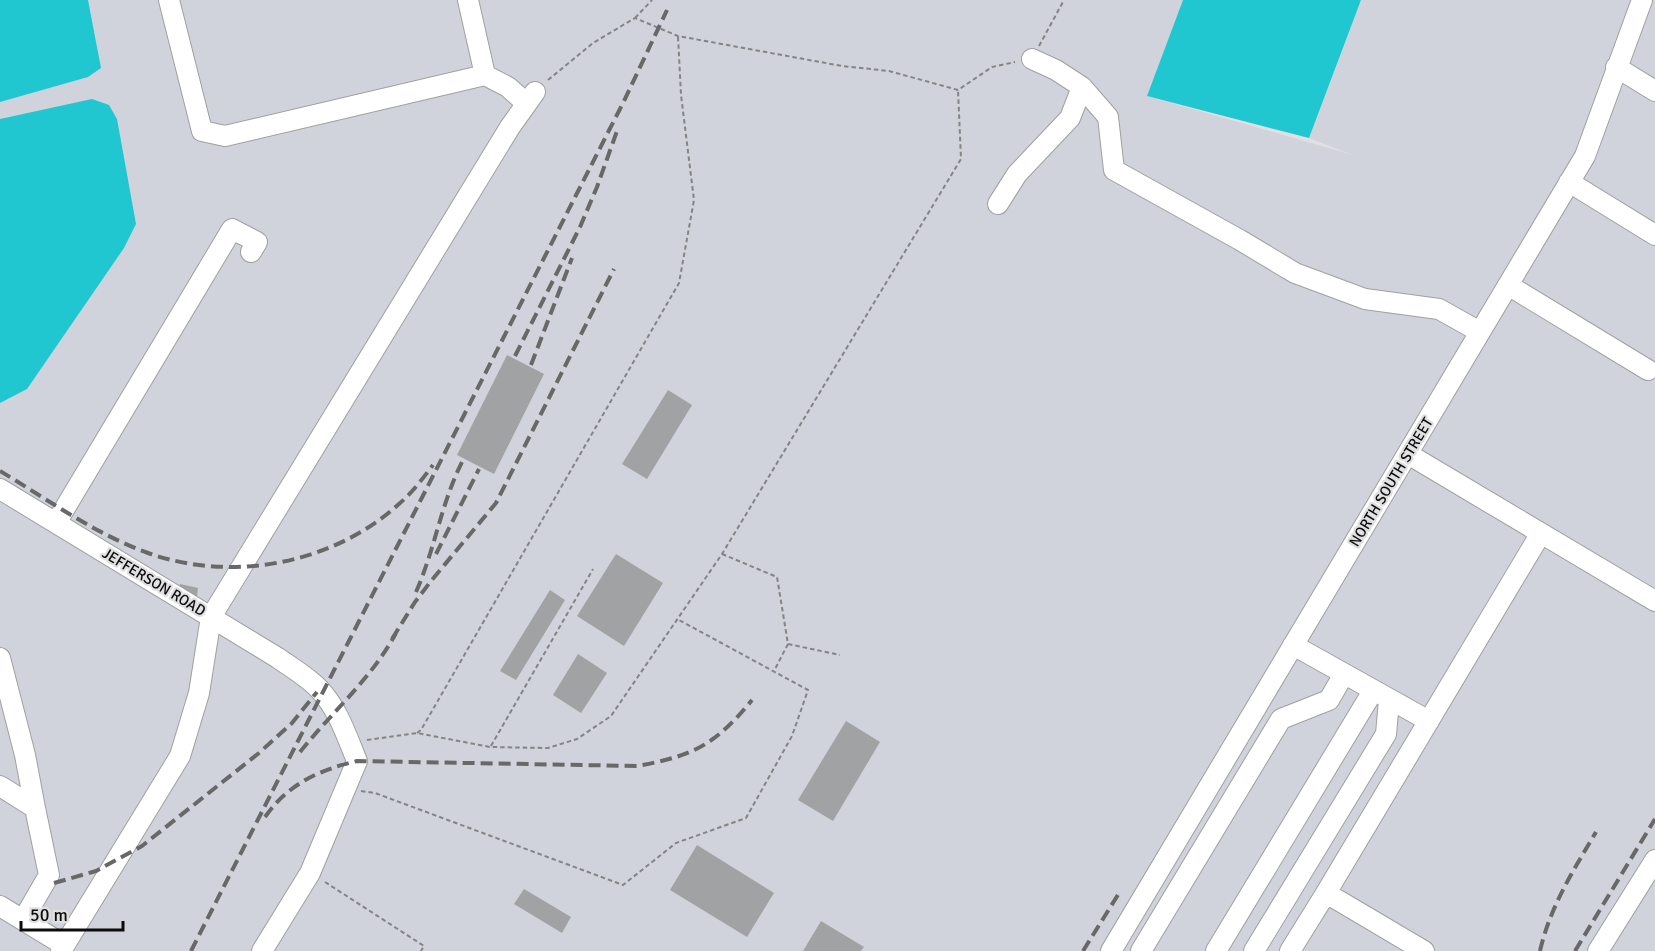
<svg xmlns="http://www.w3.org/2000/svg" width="1655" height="951" viewBox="0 0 1655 951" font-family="Signika,sans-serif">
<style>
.built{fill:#d0d3db}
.water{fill:#20c7d0}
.building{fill:#a1a2a3}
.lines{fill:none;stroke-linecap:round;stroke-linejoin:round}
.minor-casing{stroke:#a0a0a1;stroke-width:22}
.path{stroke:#848485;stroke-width:2;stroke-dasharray:4.5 3;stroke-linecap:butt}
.minor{stroke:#fff;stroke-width:20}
.rail{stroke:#686869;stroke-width:4;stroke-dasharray:12 6;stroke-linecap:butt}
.labels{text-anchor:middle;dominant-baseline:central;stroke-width:4.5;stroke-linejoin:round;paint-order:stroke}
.street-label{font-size:15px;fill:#0c0c0c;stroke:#e0e0e2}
</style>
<rect width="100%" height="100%" fill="#e0e0e2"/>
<path class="built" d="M0 0H1183L1147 96 1353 155 1309 138 1361 0H1655V951H0Z"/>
<path class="water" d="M0 0H88L101 68 88 77 0 102Z
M1183 0H1361L1309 138 1147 96Z
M92 99 109 105 117 119 136 224 124 248 27 389 0 403V119Z"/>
<path class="building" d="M507 355 544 374 494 474 457 455Z
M668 390 692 405 647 479 622 464Z
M616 554 663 583 624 646 577 616Z
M180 584 198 588 197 597 178 593Z
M550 590 565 600 516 680 500 671Z
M578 654 607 673 581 713 553 695Z
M846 721 880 742 833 821 798 800Z
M697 845 774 893 747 937 670 890Z
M524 889 571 917 562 933 514 904Z
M821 921 864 947 861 951H803Z"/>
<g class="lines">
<defs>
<path id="minor" d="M169 0 202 131 225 136 485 75 508 87 526 103
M468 0 485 75
M1032 59 1056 70 1082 87 1108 117 1114 170 1240 240 1295 273 1365 299 1439 309 1480 332
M1616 67 1655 91
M1569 182 1655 235
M998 204 1017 174 1070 118 1082 87
M1508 285 1648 370
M1408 454 1655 601
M0 489 278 658C292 668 308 677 320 690 338 709 347 737 357 761L310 873 262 951
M56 523 232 229 257 242 251 252
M1293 645 1429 721
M0 658 25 755 35 808
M0 786 35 808 49 875 23 920
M0 906 64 945
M61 951 180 756 199 693 211 617 510 127 535 92
M1111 951 1585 156 1642 0
M1141 951 1281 719 1329 700 1344 674
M1216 951 1373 691
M1254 951 1386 734 1389 700
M1290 951 1326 893
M1424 951 1326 893 1541 533
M1598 951 1655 860"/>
</defs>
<use href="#minor" class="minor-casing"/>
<path class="path" d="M635 18 652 0
M1039 46 1064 0
M548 80 593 43 635 18 678 36 842 66 889 71 958 90 992 67 1015 62
M722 554 777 577 788 644 774 671
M788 644 840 655
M417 733 421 730 679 283 694 200 681 95 678 36
M367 740 417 733 490 747 548 748 577 739 611 716 722 554 961 159 958 90
M491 746 593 569
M361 791 375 793 623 885 676 843 746 818 792 736 808 690 679 620
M325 882 424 946 421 951"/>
<use href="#minor" class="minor"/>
<path class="rail" d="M515 356 580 227 597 187 617 131
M531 365 572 258
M0 471C47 499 95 534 148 553 232 583 334 564 400 503 413 492 423 478 433 465
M436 554 479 469
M416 592C435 549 441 503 463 460
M392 639 415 602 431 581 496 503 614 269
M300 752C332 712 372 678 396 633
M265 817C288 784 319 770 357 761L637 766C694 756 716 744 752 700
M54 883 96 871 142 846 259 753 292 723 317 692
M191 951 624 101 667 10
M1083 951 1121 890
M1540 951C1550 907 1573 871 1596 832
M1575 951 1655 819"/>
</g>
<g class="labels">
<g class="street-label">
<text transform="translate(1391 482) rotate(-59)">NORTH SOUTH STREET</text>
<text transform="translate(154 582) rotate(31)">JEFFERSON ROAD</text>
</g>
</g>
<path d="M21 921v9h102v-9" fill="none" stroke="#0c0c0c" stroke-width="3"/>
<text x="30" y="921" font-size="18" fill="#0c0c0c" stroke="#e0e0e2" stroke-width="4.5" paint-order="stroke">50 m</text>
</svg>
